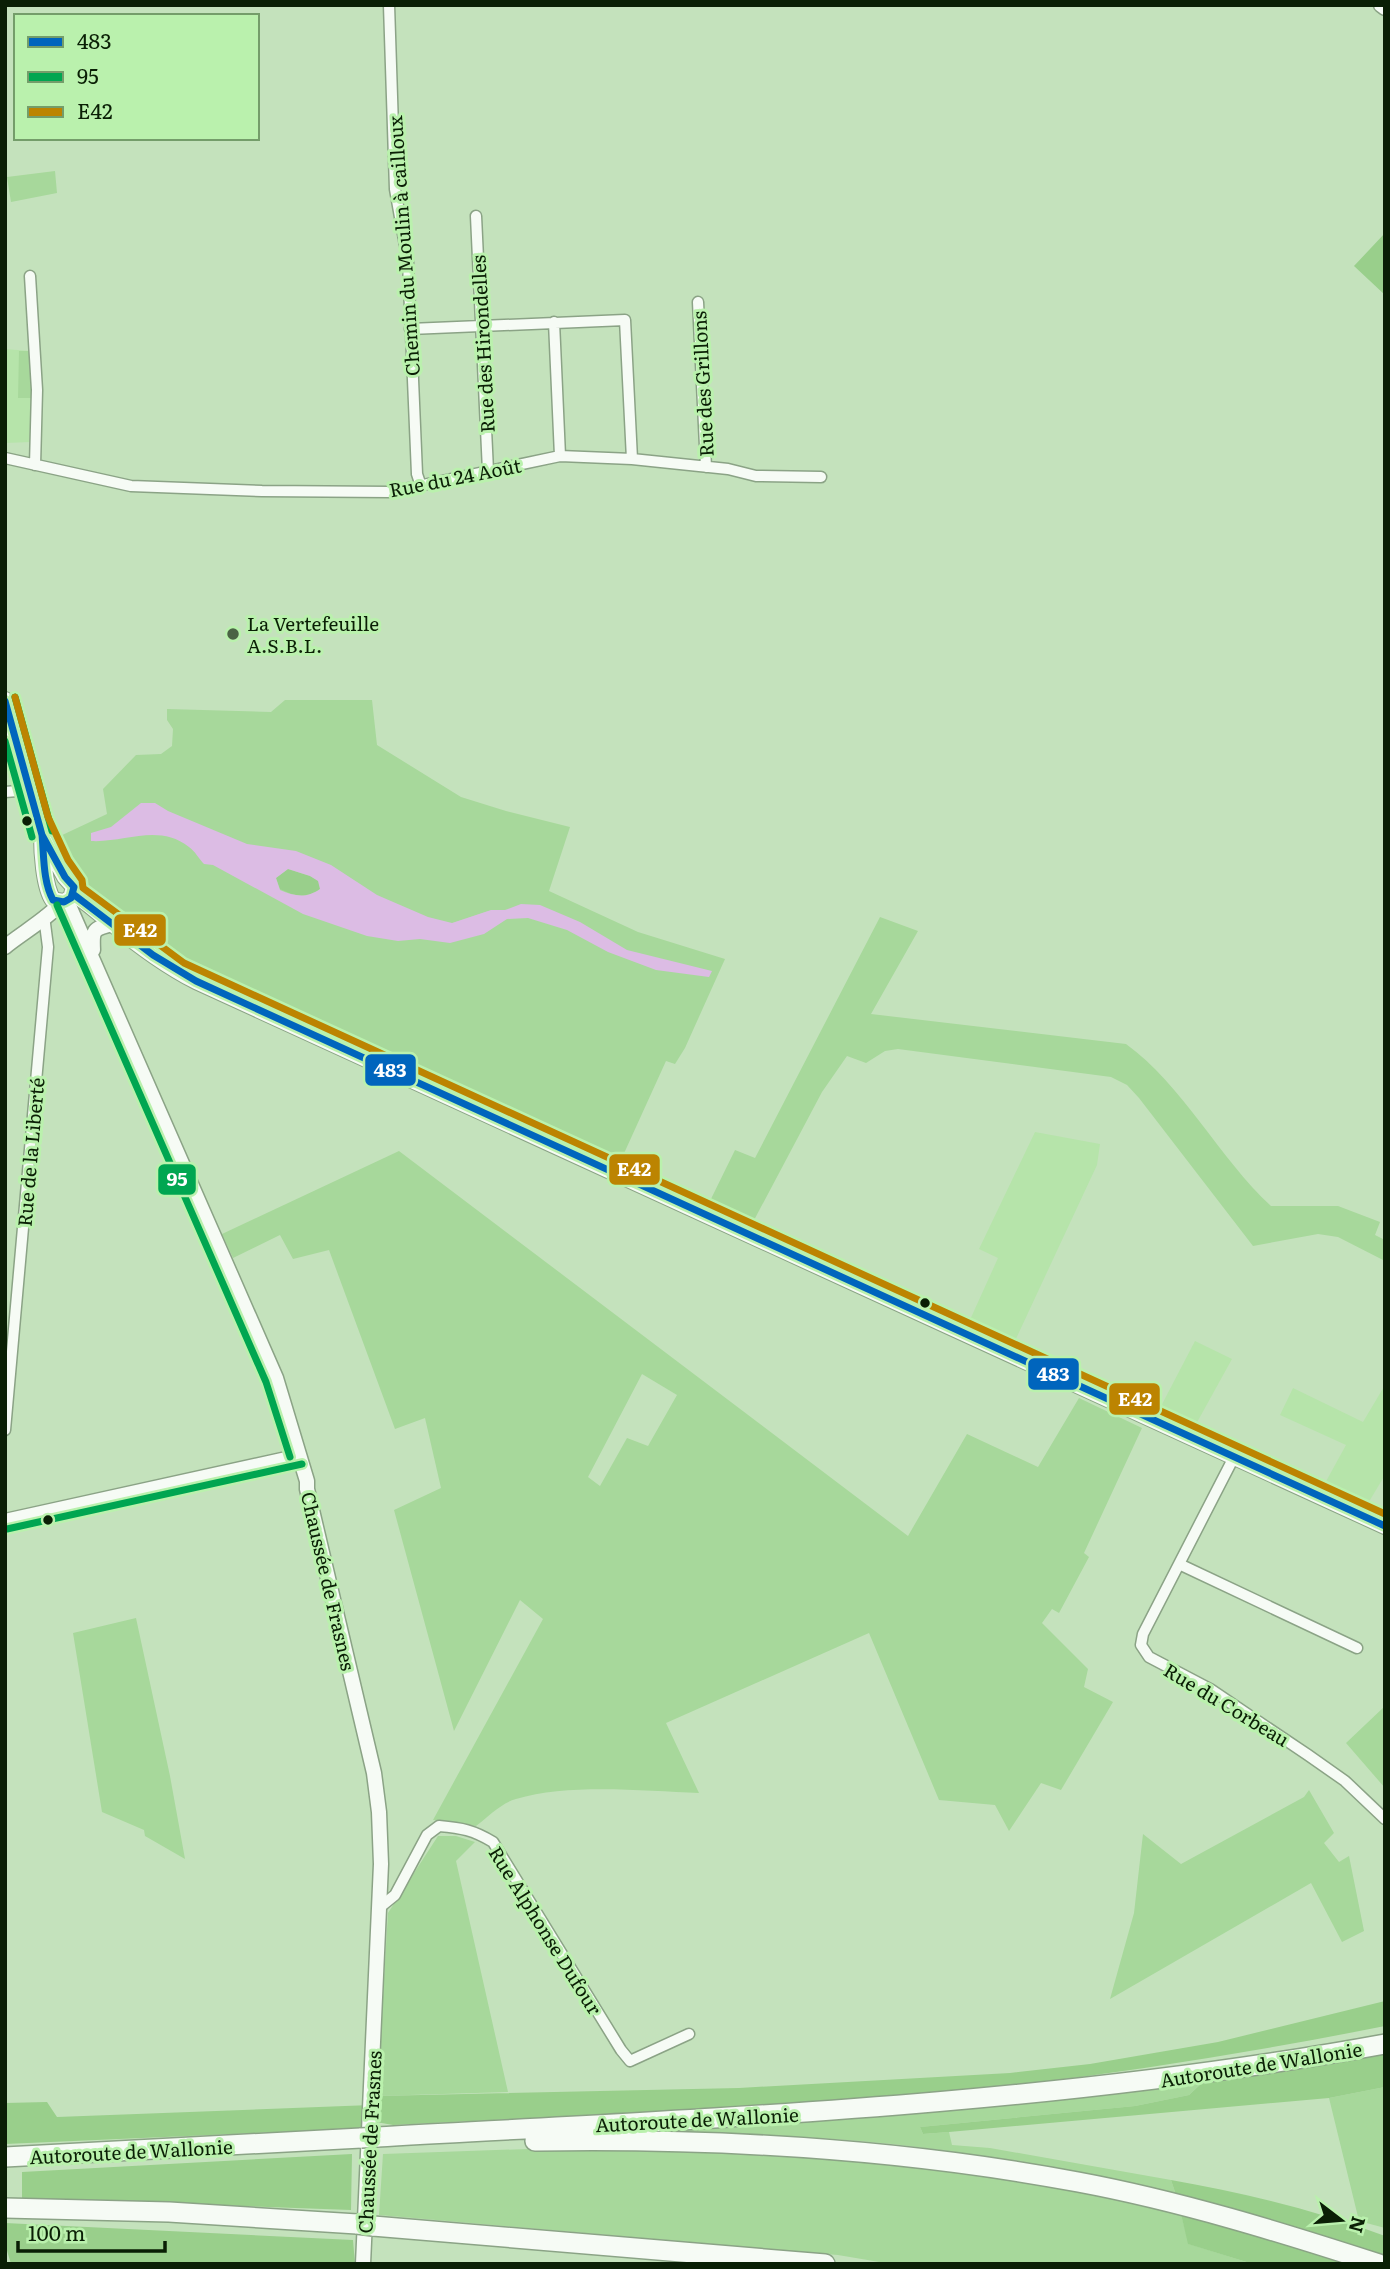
<svg xmlns="http://www.w3.org/2000/svg" width="1390" height="2269" viewBox="0 0 1390 2269" font-family="Literata,serif">
<style>
.built{fill:#b6e4aa}
.green{fill:#a7d89b;fill-rule:evenodd}
.forest{fill:#99cf8b}
.water{fill:#dcbce4;fill-rule:evenodd}
.lines{fill:none;stroke-linecap:round;stroke-linejoin:round}
.street-casing{stroke:#8ba386;stroke-width:13}
.secondary-casing{stroke:#8ba386;stroke-width:17}
.primary-casing{stroke:#8ba386;stroke-width:18}
.highway-casing{stroke:#8ba386;stroke-width:22}
.street{stroke:#f6fbf5;stroke-width:10}
.secondary{stroke:#f6fbf5;stroke-width:14}
.primary{stroke:#f6fbf5;stroke-width:16}
.highway{stroke:#f6fbf5;stroke-width:19}
.highway-bridge-casing{stroke:#8ba386;stroke-width:22;stroke-linecap:butt}
.highway-bridge{stroke:#f6fbf5;stroke-width:19}
.bus-1-casing{stroke:#baf1ad;stroke-width:12}
.bus-2-casing{stroke:#baf1ad;stroke-width:12}
.bus-3-casing{stroke:#baf1ad;stroke-width:12}
.bus-1{stroke:#0065bd;stroke-width:7}
.bus-2{stroke:#00a651;stroke-width:7}
.bus-3{stroke:#bc8401;stroke-width:7}
.poi-dot{fill:#4b6345;stroke:#baf1ad;stroke-width:2.5}
.bus-dot{fill:#0a1f05;stroke:#baf1ad;stroke-width:2.5}
.labels{text-anchor:middle;dominant-baseline:central;stroke-width:6;stroke-linejoin:round;paint-order:stroke}
.street-label{font-size:19px;fill:#0a1f05;stroke:#baf1ad}
.poi-label{font-size:19px;fill:#0a1f05;stroke:#baf1ad;text-anchor:start}
.line-badge{stroke:#baf1ad;stroke-width:2.5}
.badge-label{font-size:19px;text-anchor:middle;font-weight:bold;fill:#fff}
</style>
<rect width="100%" height="100%" fill="#c4e2bc"/>
<path class="built" d="M5 349 30 351 32 353 31 442 5 443Z
M1035 1132 1100 1144 1097 1165 1014 1343 969 1322 998 1258 979 1249Z
M1195 1341 1232 1359 1195 1426 1159 1410Z
M1385 1385V1475L1367 1505 1324 1485 1346 1445 1280 1415 1293 1388 1363 1422Z"/>
<path class="green" d="M55 171 57 193 11 202 7 177Z
M19 351H30L32 398H18Z
M285 700H372L377 745 461 797 506 811 570 827 549 891 638 932 725 959 685 1048 675 1064 666 1061 621 1160 179 957 87 886 73 862 63 858 58 837 107 814 103 789 136 755 161 754 172 746 173 729 167 720V709L271 712Z
M880 917 918 931 871 1014 1126 1044C1182 1084 1219 1158 1271 1206H1338L1380 1222 1375 1235 1385 1240V1261L1338 1237 1318 1234 1253 1246 1139 1098 1127 1085 1111 1077 898 1049 885 1051 866 1063 847 1056 822 1092 752 1224 709 1203 735 1150 755 1158Z
M399 1151 908 1536 967 1434 1038 1467 1079 1398 1142 1428 1084 1553 1089 1557 1059 1613 1052 1609 1042 1623 1088 1669 1084 1687 1113 1702 1061 1790 1041 1783 1009 1831 995 1805 939 1800 869 1633 666 1723 699 1793C644 1791 569 1783 516 1799 501 1803 488 1817 476 1826L433 1820 543 1619 520 1600 454 1731 394 1510 441 1488 425 1418 395 1429 329 1250 293 1259 280 1235 233 1258 222 1234ZM642 1374 677 1395 648 1446 627 1438 600 1486 588 1477Z
M136 1618 170 1776 185 1859 145 1836 144 1830 102 1812 73 1633Z
M1385 1706V1788L1346 1743Z
M1309 1790 1334 1833 1324 1843 1339 1862 1349 1856 1364 1931 1342 1942 1311 1883 1110 1999 1134 1913 1143 1834 1181 1864 1304 1797Z
M438 1836H456L475 1842 456 1861 508 2092 377 2096 388 1913Z
M1203 2082 1189 2095 1135 2106 920 2127 923 2134 949 2132 952 2145 990 2148 1171 2180 1176 2195C1082 2174 988 2154 892 2144 809 2135 725 2134 641 2132Z
M1385 2087V2228L1359 2221 1329 2098Z
M612 2146C718 2149 825 2152 931 2165 1015 2176 1099 2194 1181 2214L1189 2244 1253 2264H891L838 2255 379 2215 383 2154Z"/>
<path class="forest" d="M1385 233V295L1354 266Z
M288 869 310 876 319 881 320 889C306 899 294 896 280 889L276 878Z
M1385 2001V2026C1245 2054 1104 2076 962 2091 773 2110 582 2115 393 2125L376 2122 377 2096 739 2088 1010 2073 1090 2064 1218 2042Z
M1385 2054V2087L1329 2098 949 2132 923 2134 920 2127 1135 2106 1189 2095 1203 2082Z
M47 2102 57 2117 371 2105 370 2128 5 2144V2103Z
M352 2154 351 2210 22 2198V2172Z
M1171 2180C1244 2193 1315 2210 1385 2236V2256L1248 2213 1176 2195Z
M1181 2214 1334 2258 1351 2264H1253L1188 2244Z
M5 2223 353 2240 355 2264H11L5 2244Z"/>
<path class="water" d="M141 803H155L168 811 247 844 296 851 331 865 377 895 428 917 452 923 491 910H505L521 904 540 905 580 922 627 950 712 971 709 977 656 970 608 952 567 930 528 918 507 919 484 934 450 943 420 939 398 941 367 936 303 914 213 865 204 864C199 859 195 851 189 847 158 823 125 843 91 841V833L111 827ZM288 869 310 876 318 881 320 889C306 899 294 896 280 890L276 878Z"/>
<g class="lines">
<defs>
<path id="street" d="M389 5 395 189 408 262 417 474 421 486
M476 216 488 471
M30 276 37 390 35 465
M698 302 706 467
M554 322 560 456
M410 329 625 320 632 459
M5 458 131 486 262 491 390 492 560 456 632 459 728 469 756 476 821 477
M5 792 30 790
M5 1430 48 947 44 916
M1234 1457 1143 1634 1141 1645 1149 1657 1210 1689 1308 1755 1345 1781 1385 1819
M5 1519 300 1454
M1179 1564 1357 1648
M379 1908 395 1895 427 1835 439 1826C462 1828 473 1830 493 1842L621 2050 630 2061 689 2034"/>
<path id="secondary" d="M1381 5 1385 8
M67 901 276 1378 307 1481V1489L374 1773 379 1812 381 1864 363 2264
M5 947C19 935 53 915 61 902
M93 950C92 930 93 929 112 924"/>
<path id="primary" d="M5 700 42 835 65 877 74 887 71 898 64 902 53 900C44 887 42 852 42 835
M73 894C88 902 99 914 113 924 138 945 167 966 196 981L1385 1526"/>
<path id="highway" d="M377 2137C714 2118 1052 2105 1385 2044
M535 2141C718 2138 897 2148 1078 2182 1180 2201 1280 2232 1379 2264
M5 2157 361 2138
M5 2208 169 2212 357 2224
M373 2226 825 2264"/>
</defs>
<use href="#street" class="street-casing"/>
<use href="#secondary" class="secondary-casing"/>
<use href="#primary" class="primary-casing"/>
<use href="#highway" class="highway-casing"/>
<use href="#street" class="street"/>
<use href="#secondary" class="secondary"/>
<use href="#primary" class="primary"/>
<use href="#highway" class="highway"/>
<defs>
<path id="highway-bridge" d="M361 2138 377 2137
M357 2224 373 2226"/>
</defs>
<use href="#highway-bridge" class="highway-bridge-casing"/>
<use href="#highway-bridge" class="highway-bridge"/>
<defs>
<path id="bus-1" d="M5 701 42 835
M42 835 65 877 74 887 71 898 64 902 53 900C43 882 44 856 42 835Z
M73 894 153 955 196 981 1385 1526"/>
<path id="bus-2" d="M15 697 52 831
M5 741 32 837
M57 905 266 1382 290 1457
M7 1529 302 1464"/>
<path id="bus-3" d="M15 697 48 817 68 860 82 880 83 888 184 963 1385 1514"/>
</defs>
<use href="#bus-1" class="bus-1-casing"/>
<use href="#bus-2" class="bus-2-casing"/>
<use href="#bus-3" class="bus-3-casing"/>
<use href="#bus-1" class="bus-1"/>
<use href="#bus-2" class="bus-2"/>
<use href="#bus-3" class="bus-3"/>
</g>
<circle class="poi-dot" cx="233" cy="634" r="7"/>
<g class="bus-dot">
<circle cx="27" cy="821" r="6"/>
<circle cx="925" cy="1303" r="6"/>
<circle cx="48" cy="1520" r="6"/>
</g>
<g class="labels">
<g class="street-label">
<text transform="translate(403 246) rotate(-94)">Chemin du Moulin à cailloux</text>
<text transform="translate(482 344) rotate(-93)">Rue des Hirondelles</text>
<text transform="translate(702 384) rotate(-93)">Rue des Grillons</text>
<text transform="translate(455 477) rotate(-11)">Rue du 24 Août</text>
<text transform="translate(30 1152) rotate(-85)">Rue de la Liberté</text>
<text transform="translate(329 1581) rotate(77)">Chaussée de Frasnes</text>
<text transform="translate(1227 1704) rotate(31)">Rue du Corbeau</text>
<text transform="translate(546 1930) rotate(58)">Rue Alphonse Dufour</text>
<text transform="translate(1261 2064) rotate(-9)">Autoroute de Wallonie</text>
<text transform="translate(697 2119) rotate(-3)">Autoroute de Wallonie</text>
<text transform="translate(369 2142) rotate(-87)">Chaussée de Frasnes</text>
<text transform="translate(131 2151) rotate(-3)">Autoroute de Wallonie</text>
</g>
<g class="poi-label">
<text x="247" y="623">La Vertefeuille<tspan x="247" dy="22">A.S.B.L.</tspan></text>
</g>
</g>
<g class="line-badge">
<rect x="113" y="913" width="54" height="34" rx="7" fill="#bc8401"/>
<rect x="364" y="1053" width="53" height="34" rx="7" fill="#0065bd"/>
<rect x="608" y="1153" width="53" height="33" rx="7" fill="#bc8401"/>
<rect x="157" y="1163" width="40" height="33" rx="7" fill="#00a651"/>
<rect x="1027" y="1357" width="53" height="34" rx="7" fill="#0065bd"/>
<rect x="1108" y="1382" width="53" height="34" rx="7" fill="#bc8401"/>
</g>
<g class="badge-label">
<text x="140" y="937">E42</text>
<text x="390" y="1077">483</text>
<text x="634" y="1176">E42</text>
<text x="177" y="1186">95</text>
<text x="1053" y="1381">483</text>
<text x="1135" y="1406">E42</text>
</g>
<rect width="1390" height="2269" fill="none" stroke="#0a1f05" stroke-width="14"/>
<rect x="14" y="14" width="245" height="126" fill="#baf1ad" stroke="#749d6a" stroke-width="2"/>
<rect x="28" y="37" width="35" height="10" fill="#0065bd" stroke="#749d6a" stroke-width="2"/>
<text x="77" y="49" font-size="21" fill="#0a1f05">483</text>
<rect x="28" y="72" width="35" height="10" fill="#00a651" stroke="#749d6a" stroke-width="2"/>
<text x="77" y="84" font-size="21" fill="#0a1f05">95</text>
<rect x="28" y="107" width="35" height="10" fill="#bc8401" stroke="#749d6a" stroke-width="2"/>
<text x="77" y="119" font-size="21" fill="#0a1f05">E42</text>
<g transform="translate(1341 2220) rotate(106)" stroke="#baf1ad" stroke-width="5" paint-order="stroke">
<path d="M0-5L12 26L0 18L-12 26Z" fill="#0a1f05"/>
<text y="-10" font-size="19" font-weight="bold" text-anchor="middle" fill="#0a1f05">N</text>
</g>
<path d="M18 2241v10h147v-10" fill="none" stroke="#0a1f05" stroke-width="3.5"/>
<text x="28" y="2241" font-size="21" fill="#0a1f05" stroke="#baf1ad" stroke-width="5" paint-order="stroke">100 m</text>
</svg>
